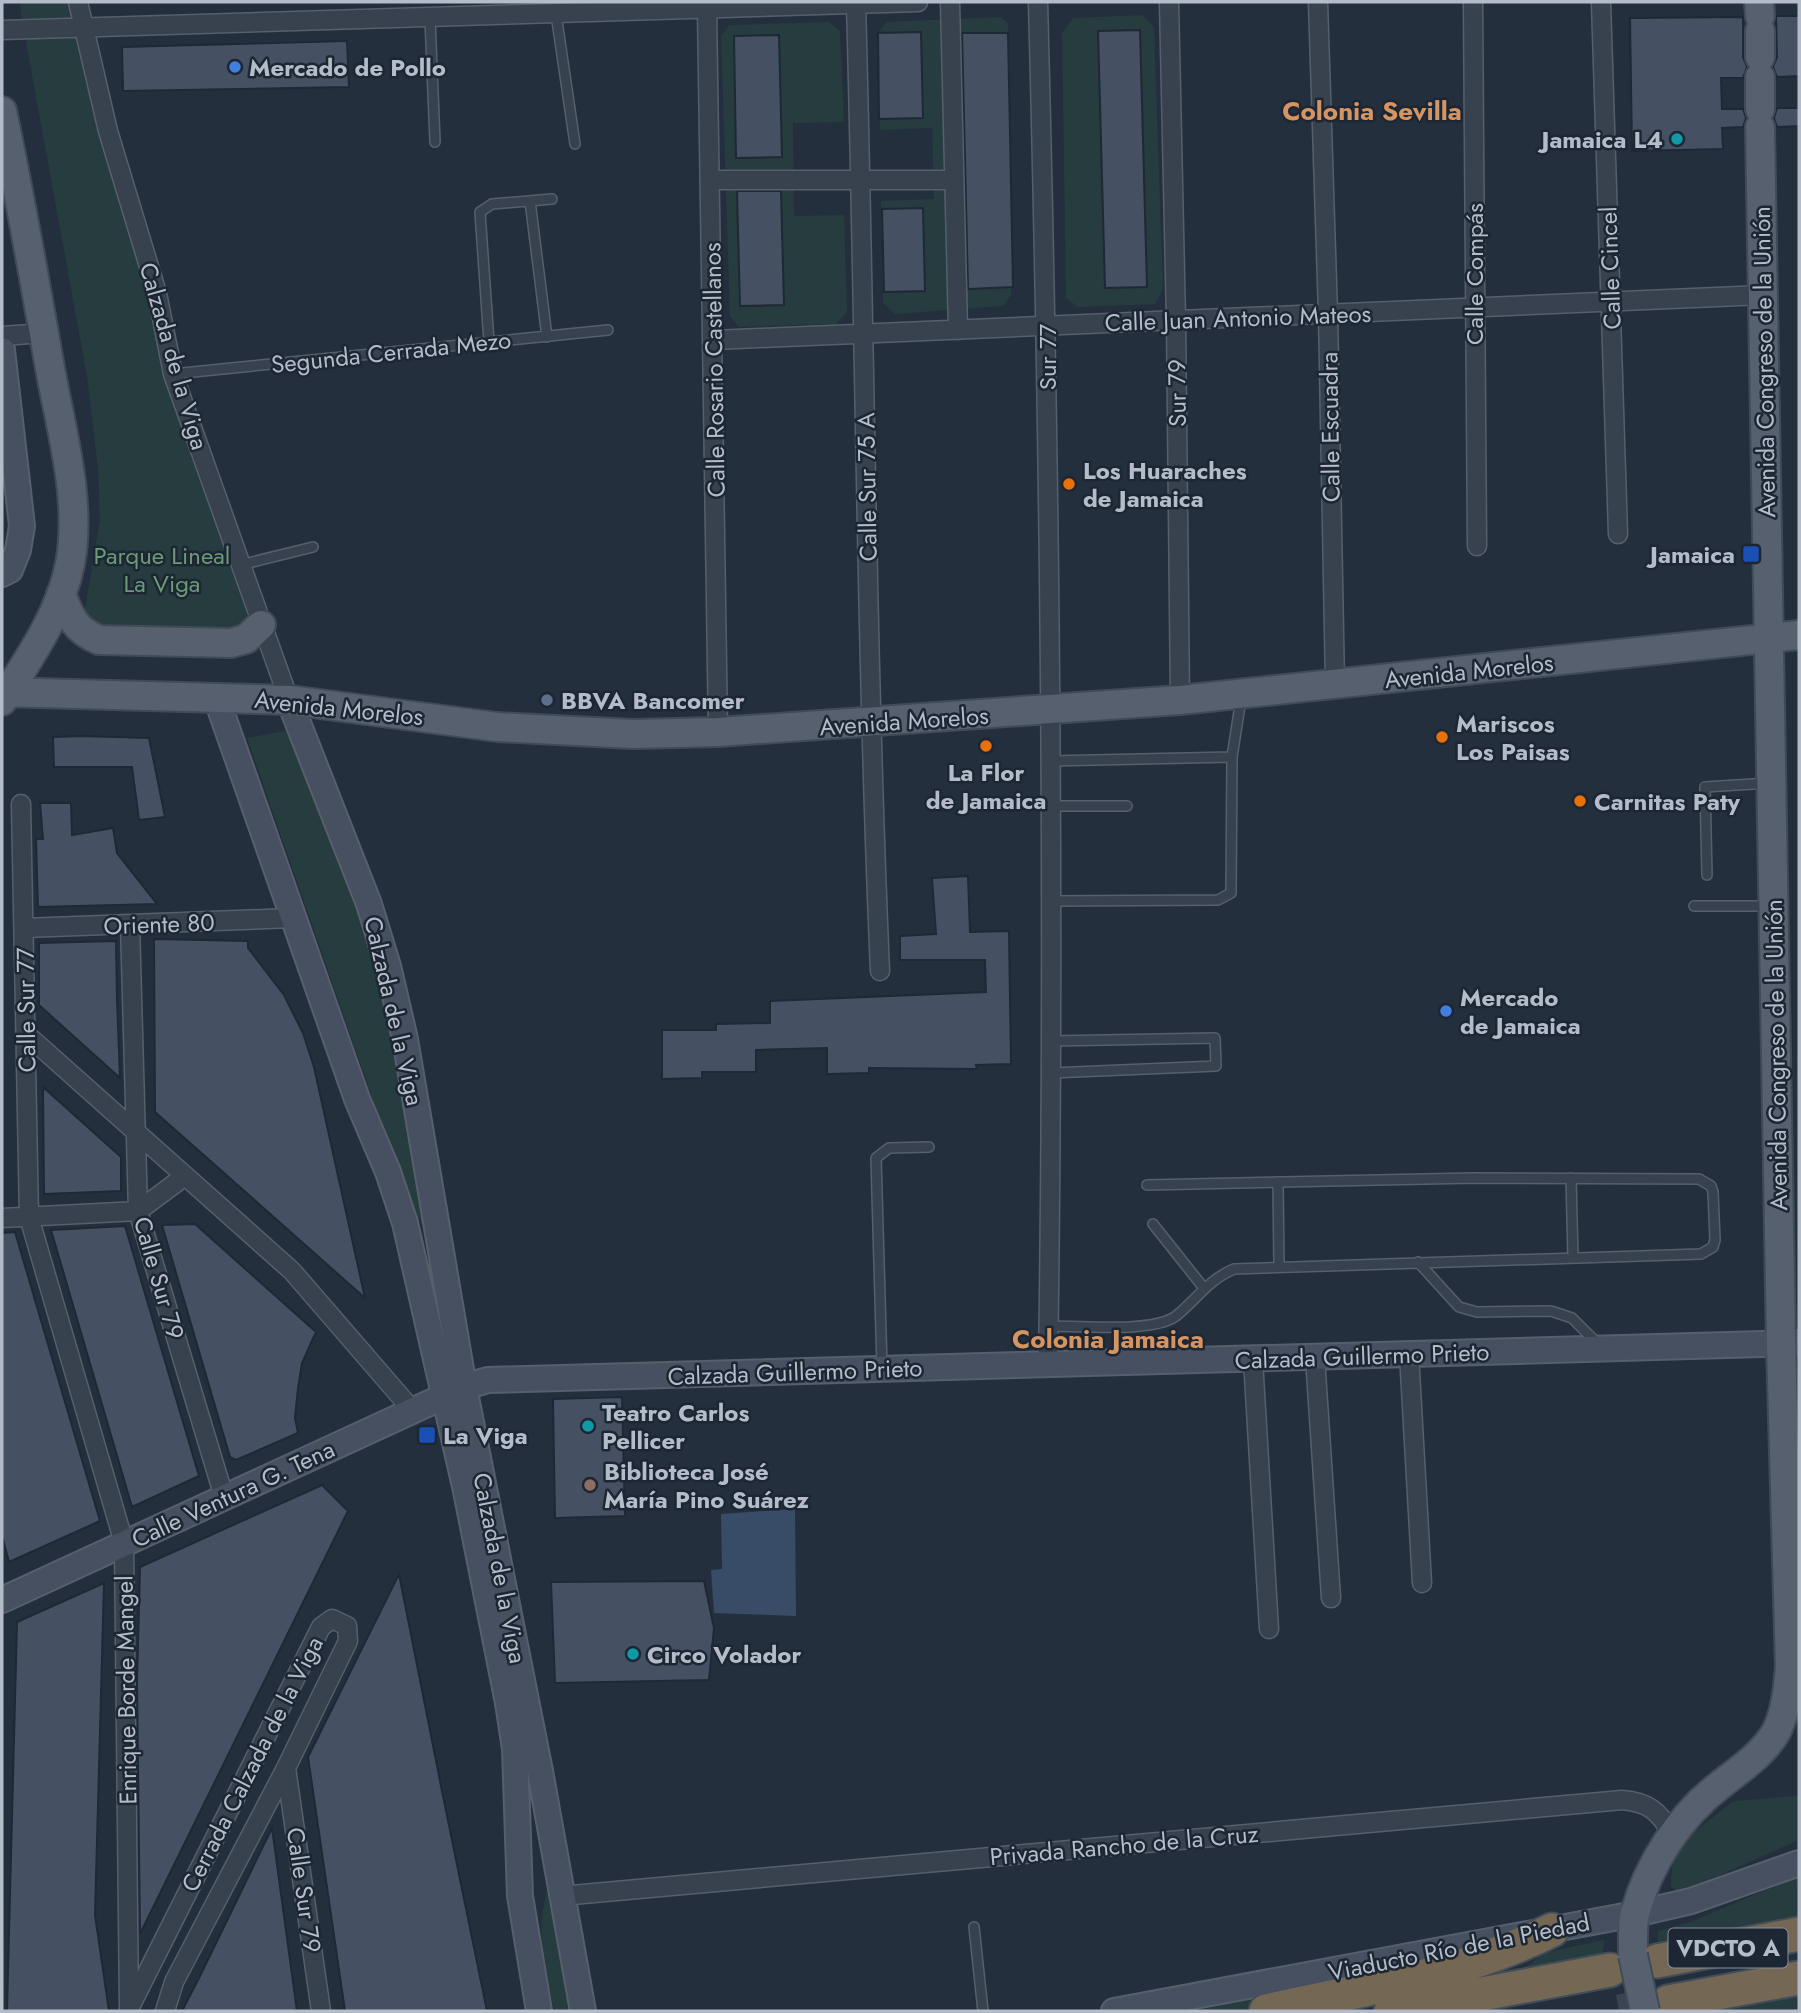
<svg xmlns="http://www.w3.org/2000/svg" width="1801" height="2013" viewBox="0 0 1801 2013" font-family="Jost,sans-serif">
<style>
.green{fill:#263c3f}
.water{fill:#394c67}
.building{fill:#455162;stroke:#1f2835;stroke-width:2}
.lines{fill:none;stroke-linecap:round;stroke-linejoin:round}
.highway-tunnel{stroke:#3a4453;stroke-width:33;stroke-dasharray:33 17;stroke-linecap:butt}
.lane-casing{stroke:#565f6c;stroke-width:12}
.street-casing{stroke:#565f6c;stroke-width:21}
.secondary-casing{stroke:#565f6c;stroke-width:28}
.primary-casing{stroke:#414a57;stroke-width:32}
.highway-casing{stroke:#434c59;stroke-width:37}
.lane{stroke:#38414e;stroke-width:9}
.street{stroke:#38414e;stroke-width:18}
.secondary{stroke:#465061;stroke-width:24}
.primary{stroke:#56606e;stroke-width:28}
.highway{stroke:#746855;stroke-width:33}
.primary-bridge-casing{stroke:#414a57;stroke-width:32;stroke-linecap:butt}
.primary-bridge{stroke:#56606e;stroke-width:28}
.shop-dot{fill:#3f7fe0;stroke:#1d2633;stroke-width:2.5}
.culture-dot{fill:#0f9aa8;stroke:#1d2633;stroke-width:2.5}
.food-dot{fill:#e8710a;stroke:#1d2633;stroke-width:2.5}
.transit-dot{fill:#1a4fb4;stroke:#1d2633;stroke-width:2.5}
.service-dot{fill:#5c6f8a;stroke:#1d2633;stroke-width:2.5}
.education-dot{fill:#8d6e63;stroke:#1d2633;stroke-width:2.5}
.labels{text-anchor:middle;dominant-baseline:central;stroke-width:5;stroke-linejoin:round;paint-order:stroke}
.shield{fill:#1d2633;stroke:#878f9c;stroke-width:2}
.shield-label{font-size:23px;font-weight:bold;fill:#b4bcc9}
.poi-label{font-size:24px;font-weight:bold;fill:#b4bcc9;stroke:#1d2633;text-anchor:start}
.street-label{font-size:24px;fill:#b4bcc9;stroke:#1d2633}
.park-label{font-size:24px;fill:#6b9a76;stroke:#1d2633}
.neighbourhood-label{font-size:26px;font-weight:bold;fill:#d59563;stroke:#1d2633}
</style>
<rect width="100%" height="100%" fill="#242f3e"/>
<path class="green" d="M20 2H72L75 10 66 23 22 22Z
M1142 15 1154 27 1163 289 1155 304 1078 307 1066 298 1062 33 1073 18Z
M1001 17 1008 24 1011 295 1003 306 895 314 883 303 881 201 934 199 932 128 880 130 878 33 886 22Z
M829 22 840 31 844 122 793 123 794 216 844 215 847 312 836 324 739 327 730 316 721 36 729 25Z
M79 36 97 131 145 273 164 373 211 500 245 607 248 620 234 635 122 637 83 621 100 519 98 468 87 376 26 42 28 38Z
M285 731 291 736 337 846 395 1017 427 1234 412 1205 379 1117 247 738Z
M1799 1796V1840L1691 1888 1678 1892 1671 1886 1672 1863 1686 1839 1733 1801Z
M1799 1876V1915L1658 1943V1931L1693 1921Z
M547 1891 550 1893 573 2011H554C545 1967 535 1937 547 1891Z
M1604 1940 1603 1958 1421 1993 1437 1984 1528 1966 1543 1953Z
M1296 1992 1253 2011H1189Z
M1799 1996V2011H1714Z"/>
<path class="water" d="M795 1509 796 1616 714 1613 711 1570 722 1569 721 1514Z"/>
<path class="building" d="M1776 16H1799V76L1777 77 1773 67 1777 57Z
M1743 17V57L1747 67 1743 78H1721L1722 109H1743L1746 118 1743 127 1722 128 1723 149 1632 151 1630 18Z
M1140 30 1147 287 1105 288 1098 31Z
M921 32 923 118 879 119 878 33Z
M962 33H1008L1013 287 968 289Z
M779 35 782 157 736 158 734 36Z
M347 41 349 87 123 91 122 47Z
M1777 108H1799V126L1777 127 1774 118Z
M737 191H781L784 305 740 306Z
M923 208 925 291 884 292 882 209Z
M80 736 149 738 165 817 139 820 132 767H54L53 737Z
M40 803H71L72 835 113 828 117 853 157 904 38 907 36 839H43Z
M968 876 970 932 1009 931 1011 1064 976 1065 977 1069 869 1068V1073L827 1074V1048L756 1050V1072H702V1078L662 1079V1030H716V1024L770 1023V1001L986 992 985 960H900V936L936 934 932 878Z
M154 939 248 941V948L284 995 303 1033 314 1067 365 1298 155 1112Z
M116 941 117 1000 120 1078 39 1005V943Z
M43 1087 121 1157V1191L44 1194Z
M195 1224 316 1332 302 1363 298 1388 295 1418 298 1433 236 1460 230 1457 162 1225Z
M125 1226 199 1476 132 1507 51 1230Z
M15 1232 100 1521 9 1562 2 1536V1233Z
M622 1397 625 1516 555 1518 553 1399Z
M322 1485 348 1511 140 1934 137 1682 140 1567Z
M399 1574 443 1796 487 2011H345L308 1757Z
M704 1581 714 1628 709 1680 555 1683 551 1582Z
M104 1583 95 1915 109 2011H7L17 1622Z
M272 1828 297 2011H182L199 1978Z"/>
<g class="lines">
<path class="highway-tunnel" d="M1619 2011 1668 2002"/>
<defs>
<path id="lane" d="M556 14 575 144
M430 18 435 142
M530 201 547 337
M489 342 480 212 492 204 552 199
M173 374 608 330
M240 565 313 547
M1049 761 1232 757
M1050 806H1127
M1707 875 1705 787 1769 783
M1050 901 1218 900 1231 893 1232 757 1241 699
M1694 906H1768
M1051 1073 1216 1066 1215 1038 1051 1041
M1571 1178 1573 1258
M1278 1182 1279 1266
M1153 1224 1203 1287
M1418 1262 1459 1307 1477 1312 1551 1311 1572 1318 1598 1344
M1049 1326C1078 1326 1154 1333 1176 1316 1197 1299 1208 1280 1234 1269L1701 1254 1713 1247 1715 1240 1713 1192 1711 1186 1699 1179 1473 1178 1147 1185
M882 1367 876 1158 889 1148 929 1147
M974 1927 983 2011"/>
<path id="street" d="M78 2 108 131 157 293 173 374 289 700
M950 2 958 330
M1038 2C1050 456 1055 911 1048 1365
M1169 2 1176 320 1180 700
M1318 2 1328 314 1335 685
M1473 2 1477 546
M1601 2 1618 534
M856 4C865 326 866 649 880 971
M707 9 718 732
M2 30 918 2
M710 180H953
M2 336 44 333
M714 340 1763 295
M21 804 29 1217 124 1543 129 2009
M130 925 138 1211 224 1497
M24 928 293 918
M26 1034 292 1271 413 1411
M2 1218 138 1211 185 1176
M1409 1354 1422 1583
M1315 1357 1331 1598
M1253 1359 1269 1629
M286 1768 321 2011
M561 1896 1622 1800C1648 1802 1659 1811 1672 1834
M131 2005 321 1627 332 1619 347 1626 348 1641 286 1768 174 1982 165 2011"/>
<path id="secondary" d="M2 350 22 526 18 550 10 570 2 574
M216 697 357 1099 388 1172 405 1223 466 1491 508 1703 515 1749 520 1896 539 2011
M289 700 369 904 388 966 405 1039 464 1387 540 1771 583 2011
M2 1600 464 1387 488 1380 1799 1343
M1114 2011 1635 1914 1691 1901 1799 1863"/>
<path id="primary" d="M1759 2 1760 16
M1760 31V57
M1760 77V109
M2 111C20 196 35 282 50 368 61 430 82 500 70 564 60 615 29 658 2 701
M61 594C70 617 75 630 99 640L231 643 246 639 261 625
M2 692 289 700 497 727 633 734 718 732 1180 700 1799 635
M1633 1955C1633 1942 1632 1926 1635 1913 1649 1863 1679 1817 1720 1785 1739 1770 1765 1753 1777 1730 1786 1710 1788 1689 1790 1667L1781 1344 1760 127"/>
<path id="highway" d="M1657 1961 1799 1934
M1668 2002 1799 1978
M1266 2011C1362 1989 1464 1975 1552 1930
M1391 2011 1610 1970"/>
</defs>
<use href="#lane" class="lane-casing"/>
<use href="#street" class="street-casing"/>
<use href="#secondary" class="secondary-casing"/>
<use href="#primary" class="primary-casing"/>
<use href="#highway" class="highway-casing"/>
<use href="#lane" class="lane"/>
<use href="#street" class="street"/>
<use href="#secondary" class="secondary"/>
<use href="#primary" class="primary"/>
<use href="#highway" class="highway"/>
<defs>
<path id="primary-bridge" d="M1633 1955 1645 2011"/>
</defs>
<use href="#primary-bridge" class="primary-bridge-casing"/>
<use href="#primary-bridge" class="primary-bridge"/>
</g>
<g class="shop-dot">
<circle cx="235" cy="67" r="7"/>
<circle cx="1446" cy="1011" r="7"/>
</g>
<g class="culture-dot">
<circle cx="1677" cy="139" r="7"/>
<circle cx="588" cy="1426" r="7"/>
<circle cx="633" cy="1654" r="7"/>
</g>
<g class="food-dot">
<circle cx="1069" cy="484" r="7"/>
<circle cx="1442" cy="737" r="7"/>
<circle cx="986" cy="746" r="7"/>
<circle cx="1580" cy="801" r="7"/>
</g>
<g class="transit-dot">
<rect x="1742" y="545" width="18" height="18" rx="3.5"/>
<rect x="418" y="1426" width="18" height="18" rx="3.5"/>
</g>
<circle class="service-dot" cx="547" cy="700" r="7"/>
<circle class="education-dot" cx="590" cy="1485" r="7"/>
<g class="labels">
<rect class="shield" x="1668.5" y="1928.5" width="119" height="39" rx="5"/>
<g class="shield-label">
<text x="1728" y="1948">VDCTO A</text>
</g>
<g class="poi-label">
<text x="249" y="67">Mercado de Pollo</text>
<text x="1663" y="139" text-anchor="end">Jamaica L4</text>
<text x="1083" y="470">Los Huaraches<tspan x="1083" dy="28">de Jamaica</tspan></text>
<text x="1735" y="554" text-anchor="end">Jamaica</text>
<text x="561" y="700">BBVA Bancomer</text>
<text x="1456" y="723">Mariscos<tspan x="1456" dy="28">Los Paisas</tspan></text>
<text x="986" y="772" text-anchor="middle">La Flor<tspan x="986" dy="28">de Jamaica</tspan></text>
<text x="1594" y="801">Carnitas Paty</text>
<text x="1460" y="997">Mercado<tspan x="1460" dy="28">de Jamaica</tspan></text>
<text x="602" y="1412">Teatro Carlos<tspan x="602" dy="28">Pellicer</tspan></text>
<text x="443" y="1435">La Viga</text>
<text x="604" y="1471">Biblioteca José<tspan x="604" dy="28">María Pino Suárez</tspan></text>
<text x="647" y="1654">Circo Volador</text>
</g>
<g class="street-label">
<text transform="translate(1610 268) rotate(-92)">Calle Cincel</text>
<text transform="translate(1474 274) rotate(-90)">Calle Compás</text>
<text transform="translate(1238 318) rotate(-2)">Calle Juan Antonio Mateos</text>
<text transform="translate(391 352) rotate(-6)">Segunda Cerrada Mezo</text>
<text transform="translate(174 356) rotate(74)">Calzada de la Viga</text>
<text transform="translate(1047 357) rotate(-90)">Sur 77</text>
<text transform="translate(1764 362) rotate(-91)">Avenida Congreso de la Unión</text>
<text transform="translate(714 370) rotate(-91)">Calle Rosario Castellanos</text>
<text transform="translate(1177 393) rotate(-91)">Sur 79</text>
<text transform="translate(1330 427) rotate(-91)">Calle Escuadra</text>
<text transform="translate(867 487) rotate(-91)">Calle Sur 75 A</text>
<text transform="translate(1469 671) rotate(-6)">Avenida Morelos</text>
<text transform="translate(339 708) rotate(6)">Avenida Morelos</text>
<text transform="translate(904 721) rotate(-4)">Avenida Morelos</text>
<text transform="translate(159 924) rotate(-2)">Oriente 80</text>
<text transform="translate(26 1010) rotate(-91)">Calle Sur 77</text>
<text transform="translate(394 1011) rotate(77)">Calzada de la Viga</text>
<text transform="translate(1776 1055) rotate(-91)">Avenida Congreso de la Unión</text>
<text transform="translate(159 1278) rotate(74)">Calle Sur 79</text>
<text transform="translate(1362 1356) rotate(-2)">Calzada Guillermo Prieto</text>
<text transform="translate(795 1372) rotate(-2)">Calzada Guillermo Prieto</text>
<text transform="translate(233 1494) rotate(-25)">Calle Ventura G. Tena</text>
<text transform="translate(500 1568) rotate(79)">Calzada de la Viga</text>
<text transform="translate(126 1690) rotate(-91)">Enrique Borde Mangel</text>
<text transform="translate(252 1764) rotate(-63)">Cerrada Calzada de la Viga</text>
<text transform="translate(1124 1845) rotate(-5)">Privada Rancho de la Cruz</text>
<text transform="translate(304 1890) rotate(82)">Calle Sur 79</text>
<text transform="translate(1459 1947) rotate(-11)">Viaducto Río de la Piedad</text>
</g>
<g class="park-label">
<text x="162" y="555">Parque Lineal<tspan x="162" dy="28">La Viga</tspan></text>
</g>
<g class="neighbourhood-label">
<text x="1372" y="111">Colonia Sevilla</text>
<text x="1108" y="1339">Colonia Jamaica</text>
</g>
</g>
<rect width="1801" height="2013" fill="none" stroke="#b4bcc9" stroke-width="7"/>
</svg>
